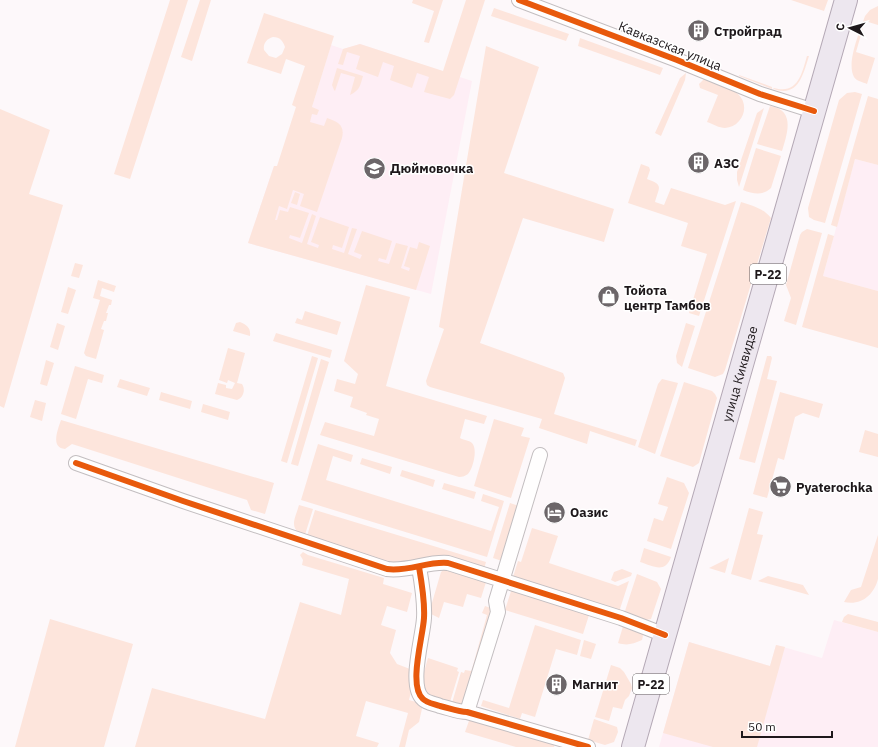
<svg xmlns="http://www.w3.org/2000/svg" width="878" height="747" viewBox="0 0 878 747" font-family="'IBM Plex Sans',sans-serif">
<style>
.built{fill:#feeef5}
.green{fill:#fde5dc;fill-rule:evenodd}
.lines{fill:none;stroke-linecap:round;stroke-linejoin:round}
.street-casing{stroke:#c3bec0;stroke-width:16}
.primary-casing{stroke:#b4a8b5;stroke-width:24}
.street{stroke:#fffefe;stroke-width:14}
.primary{stroke:#ede7ef;stroke-width:22}
.cycleway-casing{stroke:#fff;stroke-width:8}
.cycleway{stroke:#e8590c;stroke-width:6}
.labels{text-anchor:middle;dominant-baseline:central;stroke-width:3;stroke-linejoin:round;paint-order:stroke}
.shield{fill:#fff;stroke:#625d5f;stroke-width:1}
.shield-label{font-size:12px;font-weight:bold;fill:#1e181b}
.poi-label{font-size:13px;font-weight:bold;fill:#1e181b;stroke:#fff;text-anchor:start}
.street-label{font-size:13px;fill:#1e181b;stroke:#fff}
</style>
<rect width="100%" height="100%" fill="#fdf8fa"/>
<path class="built" d="M360 44 472 81 431 294 248 243 274 166 291 171 293 169 331 45 343 49Z
M855 159 878 165V291L823 276Z
M834 620 878 632V747H659L689 642 770 666 776 645 822 658Z"/>
<path class="green" d="M170 0H188L130 179 114 174Z
M200 0H211L192 61 181 57Z
M413 0H443L429 43 424 42 434 11 412 3Z
M466 0H485L454 95 450 99 424 92 429 77 417 73 412 88 390 80 394 66 383 62 378 77 356 69 360 56 347 52 343 65 338 64 343 49 360 44 443 71Z
M791 0H828L824 11Z
M878 6V25L865 21 856 52 875 58 867 84C863 82 856 81 854 77 846 63 860 31 865 16L870 10Z
M494 8 569 34 566 41 491 16Z
M264 13 334 36 312 107 319 110 317 115 312 114 310 122 324 126 327 118C338 122 345 125 342 138L317 212 300 206 304 194 293 190 287 209 279 206 275 220H277L280 210 288 212 290 207 309 213 300 238 290 235 289 238 302 243 312 214 316 216 307 244 318 248 319 245 311 242 320 217 349 227 342 248 333 245 332 249 344 253 352 228 357 229 348 254 360 259 362 255 354 252 362 231 392 241 386 260 379 258 378 261 389 264 396 243 408 246 401 268 409 271 410 268 404 266 410 247 417 249 419 242 430 246 416 290 248 243 274 166H277L296 107 292 105 305 66 286 59 281 74 247 63ZM273 37C280 37 283 41 285 47L282 54 276 58 269 56 264 50C263 44 266 39 273 37Z
M580 38 663 68 660 75 578 46Z
M486 46 539 67 504 173 614 209 604 242 523 218 480 343 563 373 565 378 554 414 637 440 635 446 590 431 587 444 539 428 542 419 430 387 427 385 426 381 444 329 439 327Z
M807 56H809C803 74 799 98 773 89L774 88C798 95 802 73 807 56Z
M337 68 363 76C360 86 360 90 350 95L355 77 341 73 335 91 334 90 332 85Z
M686 73 685 80 661 136 655 133 680 78Z
M739 75 772 87V89L739 76Z
M704 79C713 83 731 87 738 94 751 106 742 127 725 128 719 128 713 124 707 122L718 95 700 88 699 84Z
M855 92 862 94 825 223 814 220 809 217 808 208 839 100 847 93Z
M868 96 878 99V165L855 159 837 227 831 225Z
M770 106C796 110 787 134 782 151L757 144Z
M764 108 739 187 737 180V172L757 113Z
M0 109 50 130 29 194 63 205 4 408 0 406Z
M756 148 781 156 771 188C763 196 753 194 743 190Z
M641 164 649 167 650 170 647 179C664 185 659 187 655 202L664 205 671 188 725 205 736 201 699 316 689 313 707 254 681 246 688 223 628 203Z
M295 192 300 194 297 205 291 203Z
M741 202C753 206 763 208 771 218L725 370 723 374 715 377 688 368Z
M807 229 822 233 796 325 784 321 791 298 786 285 800 235 802 232Z
M828 234 834 236 823 276 878 291V348L802 327Z
M75 263 83 265 79 278 71 276Z
M98 280 116 286 114 292 102 288 100 296 112 300 111 305H109L106 313H108L106 321H104L101 329 104 330 96 359 86 356 84 353 100 300 93 298Z
M366 285 410 297 386 386 487 416 484 424 465 419 460 438C463 440 469 440 472 443 478 449 473 469 468 474 465 476 463 477 459 477L320 435 325 422 374 436 379 419 366 415 367 413 350 407 353 397 334 391 337 379 355 384 358 374 344 361Z
M68 287 76 290 68 314 61 312Z
M305 311 341 322 337 335 295 323 297 318 302 320Z
M240 322C247 325 251 328 250 336L233 331 236 323Z
M57 323 65 326 58 350 50 347Z
M686 323 695 326 682 367 677 363 676 356Z
M276 333 332 350 330 358 273 341Z
M228 348 245 353 237 383 242 384C246 390 243 398 237 400L215 394 218 383 226 385V388L232 389 235 383 228 380 227 383 219 380Z
M312 356 318 358 287 463 281 461Z
M767 356H771L772 358 767 379 777 381 755 463 739 459Z
M321 359 329 362 298 466 291 464Z
M46 360 54 363 47 386 40 384Z
M75 366 104 375 102 383 88 379 76 419 61 414Z
M120 379 150 388 147 396 117 387Z
M662 379 678 383 655 454 638 447 658 384Z
M684 382 712 391 715 394 717 398 699 463 693 467 660 456Z
M161 392 192 401 190 409 159 400Z
M780 392 823 404 819 418 803 413 795 417 784 460 778 458 767 498 753 494Z
M35 400 46 403 42 421 30 417Z
M203 404 230 412 228 420 201 412Z
M494 419 524 428 521 436 530 438 511 498 474 486Z
M61 420 274 483 265 514 251 510 247 500 72 444 65 449C50 448 58 429 61 420Z
M865 430 878 434V457L859 452Z
M318 444 353 455 351 462 333 456 326 480 491 531 499 507 481 501 483 494 504 501 487 557 301 500Z
M362 458 392 467 390 474 360 464Z
M402 470 435 480 433 487 400 476Z
M667 477 684 483 689 493 671 549 647 541 654 518 663 521 668 507 658 504Z
M444 483 476 492 474 499 442 489Z
M510 503 519 506 502 561 493 558Z
M299 505 313 509 304 538C289 526 294 522 299 505Z
M749 508 763 512 757 534 763 535 751 580 731 574Z
M315 510 486 562 484 569 393 565 306 539Z
M532 528 558 536 549 563 618 586 629 581 619 612 513 577 518 561 521 562Z
M878 535C878 546 878 569 878 579 874 595 861 606 844 602L851 590 861 587Z
M644 548 671 557C665 574 653 566 640 562Z
M303 552 308 555 384 578 383 584 412 593 407 612 387 606 381 625 396 630 390 653 397 664 410 669 414 679 409 700 423 704 419 722 409 730 405 747H399L408 713 366 701 356 736 379 743 377 747H135L152 688 265 719 300 602 341 615 349 579 302 565 303 560 300 555Z
M729 558 725 573 709 568Z
M446 568 487 579 481 598 467 594 463 607 444 602 439 618 429 613 441 572Z
M622 569 632 573 631 576 615 582 611 580 614 572Z
M637 574 657 582 661 589 651 619 646 620 624 614Z
M768 576 803 585 809 595 758 581Z
M512 588 590 612 583 634 505 610Z
M485 606 494 609 463 705 452 703 461 672 464 673 465 670 471 671 472 669 487 615 482 613Z
M848 614 878 622V632L842 622 844 617Z
M50 619 133 644 104 747H15Z
M624 623 642 633 643 636 642 640C633 644 627 646 618 643Z
M535 625 581 640 577 655 556 649 535 717 522 713 520 719 481 706 483 700 509 708Z
M584 640 596 644 591 659 580 656Z
M689 642 770 666 776 645 785 647 757 747H713L663 733Z
M428 658 458 668 457 671 459 672 450 702 423 694 421 682Z
M611 665 620 668 624 672 631 684 632 688 629 696 625 700 622 709 613 707 609 721 595 717Z
M470 718 555 743 554 747H516L465 732Z
M594 719 617 727 618 732 614 742 605 745 588 740Z"/>
<g class="lines">
<defs>
<path id="street" d="M519 0 677 60 760 94 814 111
M76 463 183 501 387 569C408 572 428 561 448 563L621 618 665 635
M419 567C422 584 425 601 424 618 423 637 408 686 423 699 427 703 435 704 440 706 449 708 458 712 467 712L588 747
M467 712 498 612 496 601 540 455"/>
<g id="primary">
<path id="s1" d="M633 747 846 0"/>
</g>
</defs>
<use href="#street" class="street-casing"/>
<use href="#primary" class="primary-casing"/>
<use href="#street" class="street"/>
<use href="#primary" class="primary"/>
<defs>
<path id="cycleway" d="M519 0 677 60 760 94 814 111
M76 463 183 501 387 569C408 572 428 561 448 563L621 618 665 635
M419 567C422 584 425 601 424 618 423 637 408 686 423 699 427 703 435 704 440 706 449 708 458 712 467 712L588 747"/>
</defs>
<use href="#cycleway" class="cycleway-casing"/>
<use href="#cycleway" class="cycleway"/>
</g>
<defs>
<symbol id="building-disc" viewBox="-11 -11 22 22"><circle r="9.5" fill="#6c6669" stroke="#fff"/><path d="M-4-6H4V6H1V3H-1V6H-4ZM-2.5-4.3h1.7v1.8h-1.7ZM.8-4.3h1.7v1.8H.8ZM-2.5-1h1.7V.8h-1.7ZM.8-1h1.7V.8H.8Z" fill="#fff"/></symbol>
<symbol id="school-disc" viewBox="-11 -11 22 22"><circle r="9.5" fill="#6c6669" stroke="#fff"/><path d="M0-5L7-2L0 1L-7-2ZM-4 1L0 2.5L4 1V4Q0 6-4 4Z" fill="#fff"/></symbol>
<symbol id="shop-disc" viewBox="-11 -11 22 22"><circle r="9.5" fill="#6c6669" stroke="#fff"/><path d="M-5-2.5h2.3a2.7 3.5 0 0 1 5.4 0H5L5.5 6h-11ZM-1.5-2.5h3a1.5 2.3 0 0 0-3 0Z" fill="#fff"/></symbol>
<symbol id="supermarket-disc" viewBox="-11 -11 22 22"><circle r="9.5" fill="#6c6669" stroke="#fff"/><path d="M-6-5.5h2.5l.6 2H6L4.5 2H-2.5L-4.4-4H-6ZM-1.5 3.2a1.3 1.3 0 1 0 .1 0ZM3 3.2a1.3 1.3 0 1 0 .1 0Z" fill="#fff"/></symbol>
<symbol id="hotel-disc" viewBox="-11 -11 22 22"><circle r="9.5" fill="#6c6669" stroke="#fff"/><path d="M-6-4.5h1.5V1H6V5H4.5V3h-9V5H-6ZM-4 0a1.8 1.8 0 1 1 3.6 0ZM.5 0V-2.5h3Q6-2.5 6 0Z" fill="#fff"/></symbol>
</defs>
<g fill-rule="evenodd">
<use href="#building-disc" x="686" y="18" width="25" height="25"/>
<use href="#building-disc" x="686" y="150" width="25" height="25"/>
<use href="#school-disc" x="362" y="156" width="25" height="25"/>
<use href="#shop-disc" x="596" y="284" width="25" height="25"/>
<use href="#supermarket-disc" x="768" y="474" width="25" height="25"/>
<use href="#hotel-disc" x="542" y="500" width="25" height="25"/>
<use href="#building-disc" x="544" y="672" width="25" height="25"/>
</g>
<g class="labels">
<g class="shield">
<rect x="750" y="264" width="36" height="20" rx="3"/>
<rect x="633" y="674" width="36" height="20" rx="3"/>
</g>
<g class="shield-label">
<text x="768" y="274">Р-22</text>
<text x="651" y="684">Р-22</text>
</g>
<g class="poi-label">
<text x="714" y="31">Стройград</text>
<text x="714" y="163">АЗС</text>
<text x="390" y="168">Дюймовочка</text>
<text x="624" y="290">Тойота<tspan x="624" dy="15">центр Тамбов</tspan></text>
<text x="796" y="487">Pyaterochka</text>
<text x="570" y="512">Оазис</text>
<text x="572" y="684">Магнит</text>
</g>
<g class="street-label">
<text transform="translate(670 46) rotate(22)">Кавказская улица</text>
<text stroke="none"><textPath href="#s1" startOffset="388">улица Киквидзе</textPath></text>
</g>
</g>
<g transform="translate(850 28) rotate(276)" stroke="#ffffff" stroke-width="3" paint-order="stroke">
<path d="M0-3L7 15L0 10L-7 15Z" fill="#1e181b"/>
<text y="-6" font-size="11" font-weight="bold" text-anchor="middle" fill="#1e181b">С</text>
</g>
<path d="M742 731v6h90v-6" fill="none" stroke="#1e181b" stroke-width="2"/>
<text x="748" y="731" font-size="12" fill="#1e181b" stroke="#ffffff" stroke-width="3" paint-order="stroke">50 m</text>
</svg>
